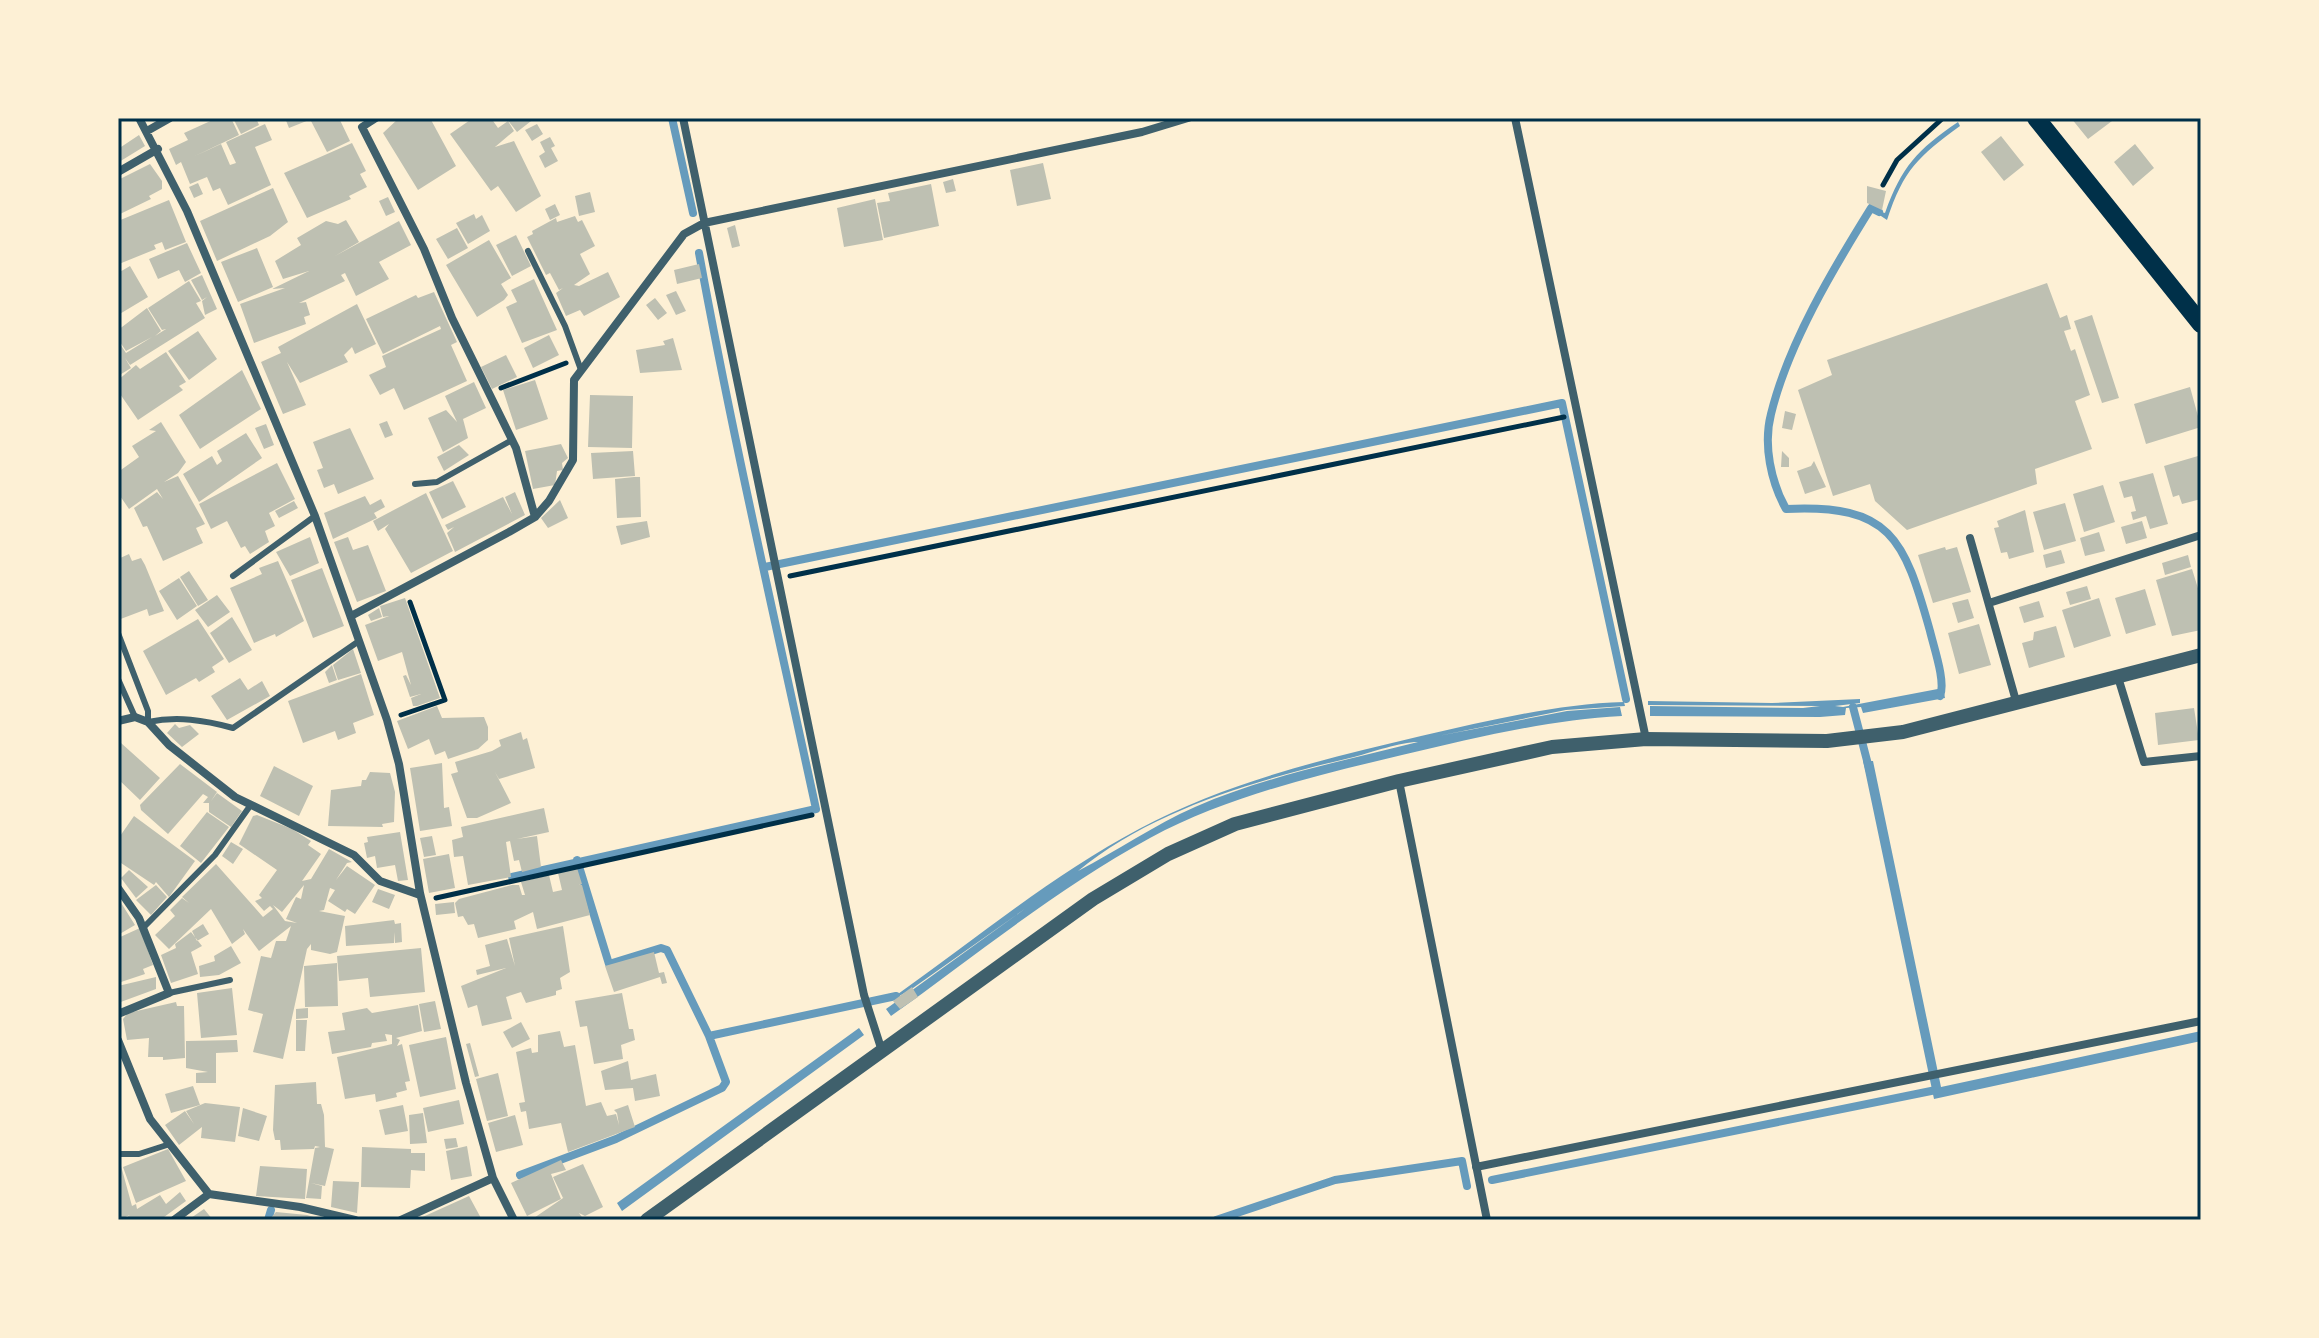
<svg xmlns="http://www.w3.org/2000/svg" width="2319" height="1338" viewBox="0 0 2319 1338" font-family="Inter,sans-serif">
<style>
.water{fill:#669bbc;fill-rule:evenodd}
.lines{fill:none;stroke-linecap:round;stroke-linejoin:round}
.stream{stroke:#669bbc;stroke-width:8}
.building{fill:#bec0b2;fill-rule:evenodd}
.path{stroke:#003049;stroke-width:5}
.service{stroke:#3f606c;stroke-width:6}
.minor{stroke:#3f606c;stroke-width:8}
.tertiary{stroke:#3f606c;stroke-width:14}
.trunk{stroke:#003049;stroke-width:18}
.neatline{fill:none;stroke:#003049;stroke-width:3}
</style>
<rect width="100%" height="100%" fill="#fdf0d5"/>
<path class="water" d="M1958 122 1960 126C1918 157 1904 169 1887 220L1869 208 1885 213C1902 166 1917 150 1958 122Z
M1943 688 1945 698 1863 713 1861 707 1846 708 1845 715 1820 717 1650 716V706L1803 708 1820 706 1648 705V701L1772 703 1860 699V703L1835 706 1843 707Z
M1624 702 1625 706 1566 710 1438 736 1567 711 1620 707 1622 716C1547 720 1475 738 1402 755 1315 776 1228 796 1150 838 1058 888 975 956 891 1016L886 1009 1026 908 913 988 896 998H886V994H898C977 938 1054 874 1139 829 1227 782 1324 759 1421 736 1488 721 1555 704 1624 702ZM1418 742C1343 761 1266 776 1195 807 1154 825 1117 851 1078 871 1153 809 1260 779 1354 757 1373 752 1400 742 1418 742Z
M1863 761H1873L1941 1087 2201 1031V1041L1934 1099Z
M859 1028 864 1035 622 1211 617 1203Z"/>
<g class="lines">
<path class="stream" d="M672 118 693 213
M1879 212 1871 208C1833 269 1788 344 1771 414 1763 445 1771 482 1786 509 1891 504 1904 538 1930 631 1934 648 1946 682 1940 696
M765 567 1562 403 1626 699
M1853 707 1870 772
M512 877 816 809C776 624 733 439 699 253
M709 1036 896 996
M520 1175 616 1139 722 1088 726 1082 709 1036 667 950 661 948 609 964 577 860
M1492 1180 1936 1090
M268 1220 271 1210
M1216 1220 1335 1180 1462 1161 1467 1186"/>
</g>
<path class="building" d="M217 118H231L239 135 195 156 221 144 230 165 236 163 226 142 265 124 272 140 255 147 271 185 228 205 220 188 213 191 207 177 190 184 181 162 176 165 169 149 188 140 184 133Z
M233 118H256L259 125 241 134Z
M285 118H314L289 128Z
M317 118H339L350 141 327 152 311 121Z
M399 118H430L456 166 418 190 383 133Z
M473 118H491L498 128 508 121 514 131 495 147 514 141 541 196 516 212 498 186 491 191 450 134Z
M506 118H535L517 132Z
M2071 118H2116L2088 139Z
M537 124 543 134 532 141 525 130Z
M139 135 145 146 119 162 118 149Z
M2001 136 2024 165 2004 181 1981 152Z
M550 137 555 146 551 148 558 161 545 168 539 156 545 152 540 142Z
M352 143 366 171 360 174 367 187 349 196 351 199 307 218 284 173Z
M2135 144 2154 168 2133 186 2114 162Z
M1043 163 1051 199 1017 206 1010 170Z
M150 164 162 181V189L149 196 151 199 118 215V180Z
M953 179 956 191 946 193 943 182Z
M198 183 203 194 194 198 189 187Z
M931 184 939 226 884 238 877 203 890 201 888 193Z
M1867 186 1886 191 1882 210 1867 203Z
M273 188 288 222 270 236 217 261 200 221Z
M590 192 595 212 579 216 575 196Z
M388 197 395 212 386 216 379 201Z
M875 199 883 240 844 247 837 208Z
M169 200 186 242 165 250 162 242 154 245 156 249 119 264 118 221Z
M555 204 560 215 550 220 545 209Z
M474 214 476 219 482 215 490 231 468 244 456 223Z
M575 216 578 222 582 220 595 246 580 254 590 274 574 285 579 286 608 272 620 297 584 316 580 310 566 316 556 293 563 288 559 290 550 273 546 275 527 237 533 234 532 231 556 218 557 222Z
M346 220 359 242 335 256 399 221 411 245 379 262 389 279 356 296 345 273 341 275 345 281 299 303 306 302 310 315 304 317 306 324 254 343 240 304 285 288 272 289 309 271 283 279 275 261 301 245 297 238 326 221 338 224Z
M735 225 740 246 732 248 727 228Z
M457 228 468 248 448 259 436 239Z
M516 235 531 266 512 276 496 245Z
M489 240 511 278 501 284 508 295 504 300 477 317 446 265Z
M187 243 201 273 185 282 179 270 158 279 149 259Z
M257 248 273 287 238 302 221 262Z
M699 264 702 278 677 284 674 270Z
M130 266 148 297 118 315V273Z
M202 275 217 309 205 315 202 301 207 297 202 300 191 280Z
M534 279 557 330 522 343 506 307 517 302 511 290Z
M189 281 201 301 196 303 205 318 130 365 125 358 131 368 118 376V341L126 353 152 337 126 351 118 339V330L147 308 161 331 155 336 166 329 162 330 148 308Z
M2047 283 2060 318 2067 315 2071 329 2064 331 2071 351 2075 349 2090 395 2075 401 2092 449 2035 469 2037 484 1907 530 1875 501 1870 484 1833 496 1798 390 1832 375 1827 360Z
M676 291 686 311 676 315 666 295Z
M434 292 457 342 451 345 467 381 404 410 394 388 380 395 369 375 386 367 382 356 441 329 440 326 383 354 366 319 416 295 418 298Z
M655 298 667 313 658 320 646 305Z
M357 304 376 344 355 354 352 347 344 355 348 362 300 383 287 362 306 405 283 414 261 362 281 353 278 347Z
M2092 315 2119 398 2102 403 2074 321Z
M198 331 217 359 189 380 168 351Z
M549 335 559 355 533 368 524 348Z
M673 338 682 370 640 373 636 350 665 345 663 341Z
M166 352 186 382 179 386 183 390 138 420 118 391V380L136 365 140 369Z
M506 355 517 377 492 389 481 367Z
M242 370 261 409 200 449 179 415Z
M535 380 548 419 516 430 503 390Z
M474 382 486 408 463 419 468 438 443 452 428 418 446 410 457 422 445 396Z
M2190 387 2201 427 2146 444 2134 404Z
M590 395 633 396 632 448 588 447Z
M1785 411 1796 414 1792 430 1782 428Z
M387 421 393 435 385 438 379 424Z
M161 422 186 462 178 473 164 482 178 476 205 524 196 528 203 543 163 561 147 526 143 527 134 508 157 492 163 499 157 489 129 509 118 493V472L139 457 132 446 156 431 149 430Z
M266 424 274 445 264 449 255 428Z
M350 428 374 479 338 494 334 484 324 488 317 470 323 468 313 442Z
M246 433 262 458 199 502 183 474 212 456 217 465 222 461 217 451Z
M561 444 568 458 562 463 563 470 557 471 555 485 533 489 525 451Z
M459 445 469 455 444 471 437 457Z
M633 451 635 476 593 479 591 453Z
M1782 451 1789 458V467H1781Z
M2198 456 2201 499 2182 504 2179 495 2173 497 2164 466Z
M1814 461 1826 487 1805 494 1797 471 1811 466Z
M277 463 295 499 269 513 275 526 265 531 269 542 250 554 245 546 241 548 227 521 211 529 199 504Z
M2153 473 2168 524 2150 529 2146 516 2133 520 2131 512 2136 511 2132 496 2124 498 2119 482Z
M634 477H640L641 517 617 518 615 479Z
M453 481 466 507 442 519 429 492Z
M2103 485 2115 522 2084 532 2073 494Z
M515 492 525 515 455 552 447 533 454 527 448 530 445 525 503 497 512 514 505 497Z
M426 493 453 551 411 573 385 529 389 524 378 531 373 521Z
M365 496 370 505 381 499 385 507 374 513 377 518 333 539 324 513Z
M560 500 568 518 548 528 541 518Z
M294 501 298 508 279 518 275 511Z
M2065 503 2076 541 2044 550 2033 512Z
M2025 510 2034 552 2009 559 2007 552 2001 553 1994 528 1999 527 1997 521Z
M647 521 650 537 621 545 616 526Z
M2142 521 2147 538 2126 544 2121 527Z
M2099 532 2105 551 2085 556 2080 538Z
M310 537 319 563 290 576 276 552Z
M348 537 353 550 368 545 386 591 357 602 334 542Z
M1945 547 1946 550 1957 547 1971 592 1933 603 1918 555Z
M2061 550 2065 563 2046 568 2043 555Z
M129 554 132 561 141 558 145 565 164 611 149 616 147 609 118 620V559Z
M2188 555 2191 567 2165 575 2162 563Z
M278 561 304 621 276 637 275 634 254 643 230 588 262 574 259 568Z
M322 568 344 626 313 638 291 580Z
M2192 569 2201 598V630L2172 636 2156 580Z
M189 571 208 600 198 606 180 577Z
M179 578 197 606 177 620 159 591Z
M2087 586 2091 599 2070 605 2066 592Z
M2145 589 2156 625 2126 634 2115 598Z
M217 595 230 612 208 627 195 610Z
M405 598 440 698 417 706H413L411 698 421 694 410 697 403 676 406 675 411 685 402 652 378 661 365 625 389 616 383 617 380 606Z
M2099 598 2111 636 2074 648 2062 610Z
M1968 599 1974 618 1958 623 1952 603Z
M2039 601 2044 617 2024 623 2019 607Z
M379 608 382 617 371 621 368 615Z
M232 617 252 650 229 663 210 633Z
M198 619 224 659 212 667 215 672 199 682 196 678 166 695 143 651Z
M1979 624 1991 665 1959 674 1948 633Z
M2056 626 2065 657 2029 668 2022 643 2033 640 2034 632Z
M353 649 361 673 338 680 333 665Z
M332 665 337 680 329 683 325 672Z
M361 674 374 715 353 723 356 733 338 740 335 731 303 743 288 701Z
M240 678 248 690 262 681 270 696 227 720 211 696Z
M437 706 442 718 484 717 488 727V740L478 749 448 759 445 751 435 755 429 739 408 749 397 721Z
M2194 708 2199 740 2158 745 2155 713Z
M175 724 179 728 190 725 199 734 182 747 167 733Z
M521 732 523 740 527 738 535 768 499 779 495 772 511 803 477 818H467L451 774 458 772 455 762 492 751 501 746 499 740Z
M121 743 160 778 140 800 118 779Z
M442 763 444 808 449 807 452 826 420 831 410 768Z
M180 764 217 792 211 801 217 793 242 811 231 827 209 812V803H203L208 797 203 794 168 834 141 810 140 805Z
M274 766 313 786 299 816 260 796Z
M370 772 390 773 395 792 394 822 382 824 383 827 328 826 331 790 361 786 362 780H366Z
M544 808 549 832 517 839 537 836 541 867 522 872 519 860 514 861 510 841 506 842 511 877 468 885 463 856 454 857 452 840 463 837 461 827Z
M207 812 229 827 201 863 180 846Z
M257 815 292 829 311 841 308 845 321 854 302 881 311 879 329 849 352 862 347 863 336 880 347 866 375 885 355 914 347 909 345 912 328 901 335 890 330 888 324 910 319 911 345 916 337 952 330 954 311 950V944L307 949 283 1059 253 1052 263 1014 248 1010 261 956 271 958 276 941H286L291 926 259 951 243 929 245 934 232 944 211 909 169 949 155 935 175 916 170 910 182 898 189 903 182 897 216 864 263 917 273 909 270 906 264 911 255 901 262 898 259 895 277 870 239 844 253 816ZM304 885 301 899 296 897 286 919 297 923 285 921 273 905 282 912Z
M134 816 195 861 169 897 156 882 154 885 118 861V839Z
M400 832 408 880 398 881 395 865 377 868 375 856 367 858 364 843 368 842 367 837Z
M432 836 436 855 424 857 420 838Z
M231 842 243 849 233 864 222 856Z
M449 854 455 888 429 893 423 859Z
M577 868 582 884H579L582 885 590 915 537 929 533 912 514 921 516 929 478 938 474 924 468 925 463 916 458 917 455 903 459 899 512 885H519L522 895H525L521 882 549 875 553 892 562 890 558 873Z
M129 870 148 887 136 898 121 878Z
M156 885 167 897 151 915 136 900Z
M378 889 395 895 389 909 372 902Z
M118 898 135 925 118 935Z
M454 902 455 913 436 915 435 904Z
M394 920 395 924 401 923 402 942 395 943 394 932V943L346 946 345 926Z
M203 924 209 934 197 941 192 931Z
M563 926 570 972 560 978 562 989 556 991V995L526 1003 521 992 506 997 512 1019 482 1026 477 1005 468 1008 461 986 506 968 477 975 476 970 490 966 485 945 507 939 515 966 509 938Z
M140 928 153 965 143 969 145 974 118 983V938Z
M191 932 202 946 191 952 198 974 171 983 161 955 176 948 175 944Z
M231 946 241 963 219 975 200 977 199 966 215 961 214 956Z
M421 948 425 992 370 997 368 978 339 981 337 956Z
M654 952 659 973 664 972 667 983 662 984 660 977 614 992 605 966Z
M337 963 338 1006 305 1007 304 966Z
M156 977V989L118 1003V986Z
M912 987 918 997 900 1009 893 1001Z
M232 988 237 1035 201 1038 197 993Z
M622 993 629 1029H633L635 1040 621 1045 623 1059 594 1064 587 1026 580 1027 575 1001Z
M435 1001 441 1029 424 1032 419 1004Z
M176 1002 177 1006H184L185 1058 163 1060V1057H148L149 1038 127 1040 123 1019 128 1013Z
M418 1005 422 1031 396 1038 400 1040 397 1046 402 1044 410 1081 405 1082 407 1090 396 1093 397 1097 376 1102 375 1094 345 1099 337 1057 392 1044V1035L385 1034 387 1041 372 1043 371 1047 332 1054 328 1032 345 1030 342 1013 367 1008 372 1013Z
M308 1008V1018L296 1019V1009Z
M296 1020H307L305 1051H296Z
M521 1022 530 1039 512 1048 503 1032Z
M560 1031 564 1047 575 1045 586 1106 601 1102 607 1116 616 1114 619 1125 617 1113 614 1110 628 1105 635 1127 568 1152 561 1123 529 1129 526 1111 521 1112 519 1103 525 1102 516 1052 531 1048 532 1053 538 1052V1035Z
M446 1037 456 1089 420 1097 409 1045Z
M237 1040 238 1052 216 1053V1083H196V1073L208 1072 186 1068V1041Z
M470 1043 479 1076 475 1077 466 1044Z
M628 1061 631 1080 656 1074 660 1096 635 1101 633 1088 605 1090 601 1071Z
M498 1073 508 1116 487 1121 476 1079Z
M316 1082 317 1104H321L324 1115 325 1147 334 1149 325 1186 311 1183 322 1186 321 1199 306 1198 315 1148 320 1147 315 1146 314 1149 281 1150 280 1140H275L273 1130 275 1085Z
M193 1086 200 1105 171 1113 165 1094Z
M459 1100 464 1124 428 1132 423 1108Z
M205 1103 240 1107 235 1142 201 1138 202 1127 179 1145 165 1125 185 1111 194 1124 186 1111Z
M403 1105 408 1131 385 1135 379 1110Z
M243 1108 267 1116 259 1141 238 1136Z
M423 1113 427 1143 410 1144 409 1115Z
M515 1115 523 1145 496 1152 488 1123Z
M456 1138 458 1147 446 1149 444 1139Z
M467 1146 472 1176 451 1180 446 1151Z
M362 1147 411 1149V1153H425V1171L411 1170 410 1188 361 1187Z
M168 1149 186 1181 136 1203 123 1167Z
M118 1155 132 1206 136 1204 137 1209 160 1195 166 1204 180 1192 186 1201 160 1220H123L130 1215 118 1220Z
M561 1160 566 1170 551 1174 561 1199 527 1216 511 1183Z
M583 1164 603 1207 585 1216 579 1213 584 1220H531L566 1196 563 1198 553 1177Z
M260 1166 307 1169 305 1199 256 1196Z
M333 1181 359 1182 357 1213 331 1207Z
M469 1196 482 1220H416Z
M204 1209 213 1220H188Z
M276 1212 307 1215 324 1220H269Z"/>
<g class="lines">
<path class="path" d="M1883 185 1897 160 1943 118
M501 388 566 363
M790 576 1564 417
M401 715 445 700 410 602
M436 898 812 815"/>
<path class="service" d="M528 251 565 326 581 370
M415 484 437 482 512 440
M233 576 315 516
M118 633 148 711V722C177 716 204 720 233 728L359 641
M118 679 135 717
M143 928 215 855 250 806
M169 993 230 980
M118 1154H139L170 1144"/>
<path class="minor" d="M139 118 187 211 315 516 387 720 399 764 420 893 466 1083 493 1178 514 1220
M376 118 362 127 424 249 452 318 516 448 535 517
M683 118 864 995 881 1048
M1515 118 1646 739
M147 131 170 118
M118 172 158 149
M1970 538 2016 701
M1989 603 2201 535
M351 616 509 532 535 517 549 501 573 460 574 380 684 234 704 223 1142 132 1188 118
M2117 674 2144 762 2201 756
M118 721 135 717 148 722 169 745 235 797 354 855 380 881 420 895
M1399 781 1487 1220
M118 888 139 918 169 993 118 1014
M118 1040 150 1119 209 1194 300 1207 355 1220
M1476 1167 2201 1021
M174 1220 209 1194
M401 1220 493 1178"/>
<path class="tertiary" d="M647 1220 1093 899 1168 854 1235 824 1399 781 1552 747 1646 739 1827 741 1903 732 2201 655"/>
<path class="trunk" d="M2036 118 2201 324"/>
</g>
<rect width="2319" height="1338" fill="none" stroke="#fdf0d5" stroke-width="240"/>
<rect x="120" y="120" width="2079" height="1098" class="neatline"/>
</svg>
